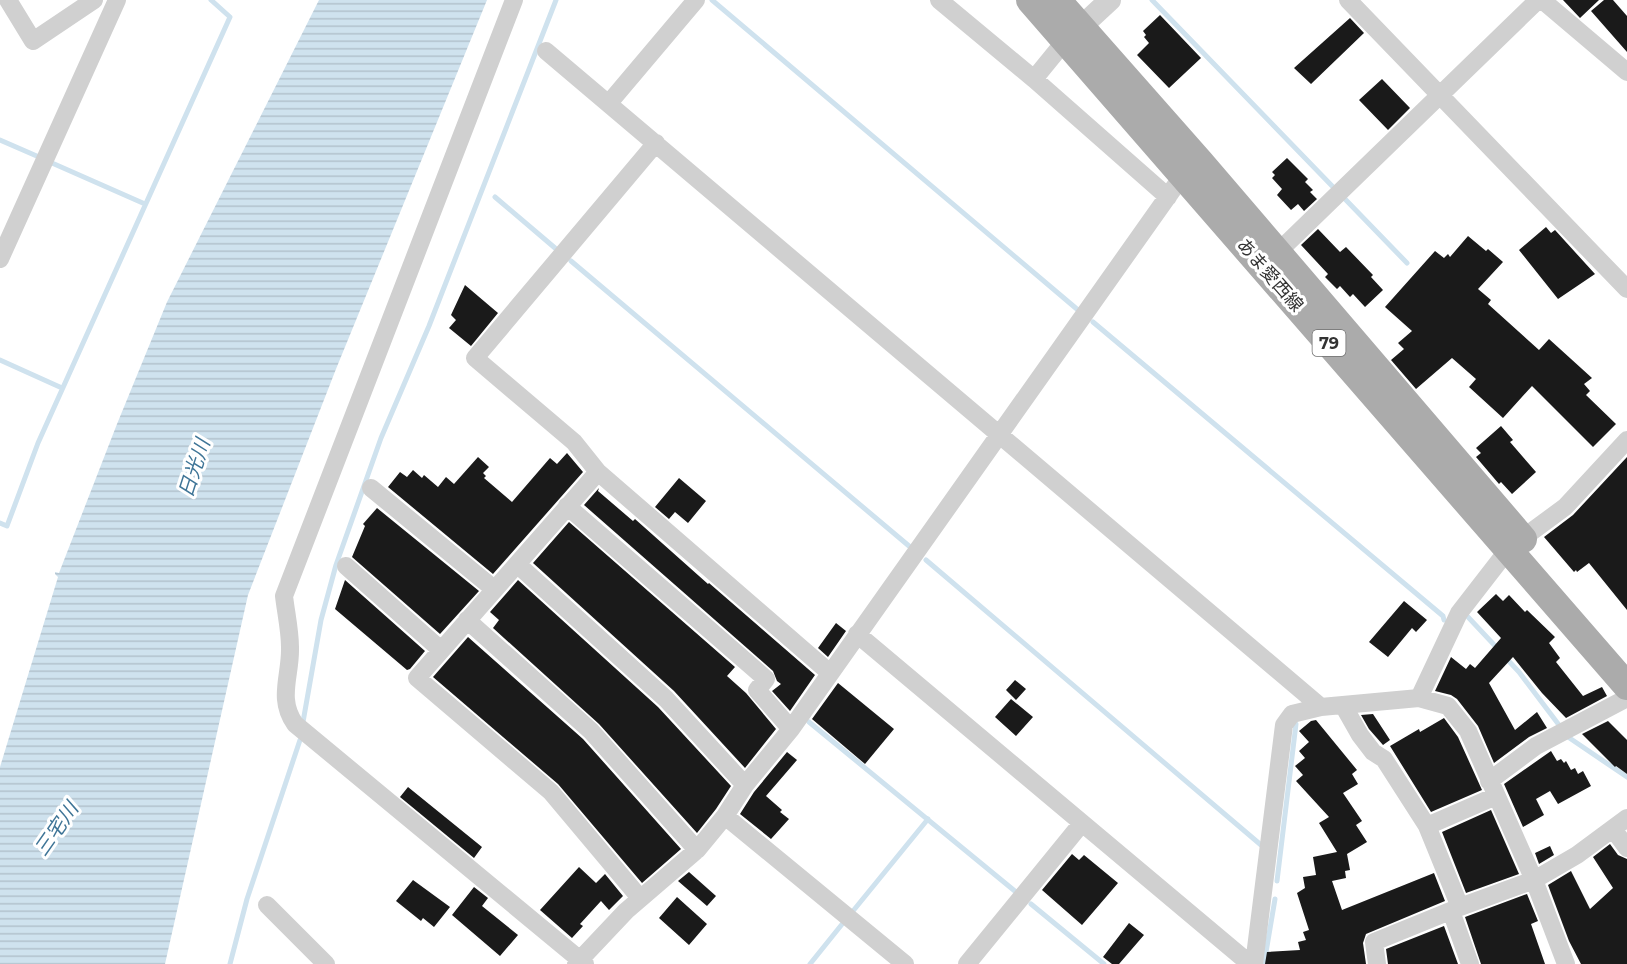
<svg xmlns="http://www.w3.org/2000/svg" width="1627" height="964" viewBox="0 0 1627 964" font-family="Montserrat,'Noto Sans JP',sans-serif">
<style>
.water{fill:url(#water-rules)}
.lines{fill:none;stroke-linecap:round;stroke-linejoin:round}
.stream{stroke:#cfe2ee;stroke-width:5}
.building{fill:#1a1a1a}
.minor{stroke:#d0d0d0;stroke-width:18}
.tertiary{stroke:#d0d0d0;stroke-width:22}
.primary{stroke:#ababab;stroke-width:28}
.labels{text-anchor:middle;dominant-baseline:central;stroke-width:6;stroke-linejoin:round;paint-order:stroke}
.shield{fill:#fff;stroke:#707070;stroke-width:1.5}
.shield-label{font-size:16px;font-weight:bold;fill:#333}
.street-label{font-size:18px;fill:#333;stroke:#fff}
.water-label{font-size:20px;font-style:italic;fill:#3f7597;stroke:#fff}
</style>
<defs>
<pattern id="water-rules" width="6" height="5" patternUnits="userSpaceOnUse" patternTransform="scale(1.5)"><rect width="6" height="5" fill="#cfe2ee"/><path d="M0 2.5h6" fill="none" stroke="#b2c2cd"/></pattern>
</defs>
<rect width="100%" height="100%" fill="#fff"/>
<path class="water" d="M319 0H487L336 369 248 595 165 964H0V767L58 577 55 574V572L59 573 117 424 167 302Z"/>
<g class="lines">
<path class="stream" d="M712 0 1078 310
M1152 0 1335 189
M0 140 39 157
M52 163 145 204
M495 197 555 248
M1344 198 1407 263
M571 261 909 546
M1093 322 1443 616 1444 620
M0 360 62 388
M0 523 7 526 38 443 230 17 211 0
M926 560 1261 845
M1468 617 1498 649
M1504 656 1519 672 1559 725
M303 722 321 620 336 565 381 438 429 326 556 0
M809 722 1016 892
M1568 737 1627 777
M1277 881 1296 724
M1031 904 1104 964
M853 911 928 819
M230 964 247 899 300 740
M810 964 843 923
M1264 964 1275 899"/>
</g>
<path class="building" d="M1563 0H1599L1580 18Z
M1604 0H1613L1627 16V52L1591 11Z
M1160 15 1201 58 1169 88 1137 55 1149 43 1144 37 1146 35 1143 31Z
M1350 18 1364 33 1311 84 1294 68Z
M1382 79 1410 108 1388 130 1359 100Z
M1287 158 1308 179 1305 182 1313 190 1310 192 1317 199 1304 211 1298 204 1291 210 1277 195 1282 189 1272 178 1275 175 1272 172Z
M1546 227 1551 233 1555 230 1595 274 1558 299 1519 250Z
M1318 229 1340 252 1346 247 1373 275 1371 277 1383 290 1365 307 1353 294 1350 297 1340 286 1337 289 1325 277 1328 274 1301 245Z
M1468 236 1486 251 1488 249 1503 262 1478 289 1491 300 1488 304 1539 350 1549 339 1592 378 1584 384 1590 391 1586 395 1616 424 1593 447 1532 386 1503 418 1469 387 1476 379 1452 358 1416 389 1391 360 1404 349 1398 343 1412 331 1385 307 1435 251 1444 258 1448 254 1450 257Z
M465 285 498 313 471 346 449 328 456 320 451 315Z
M1501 426 1513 440 1510 442 1536 472 1512 494 1501 482 1499 484 1476 457 1481 453 1476 448Z
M567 453 583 472 493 574 388 487 400 472 407 477 413 470 422 478 424 475 438 487 446 477 454 484 478 457 489 467 483 473 486 476 484 478 512 502 550 458 557 464Z
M1627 457V610L1589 563 1577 572 1576 570 1574 572 1544 537 1573 515Z
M679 478 706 501 688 523 675 512 669 519 655 507Z
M599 488 598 491 633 521 635 519 708 584 709 583 815 675 790 711 772 691 781 684 777 681 773 671 584 505Z
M377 508 479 591 440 634 352 557 365 526 363 524Z
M569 522 735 667 727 676 746 693 776 729 745 768 674 691 533 563Z
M345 580 425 651 410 669 407 670 335 609Z
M518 580 658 707 731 786 716 809 697 833 599 724 493 628 499 620 490 612Z
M1496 594 1503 601 1509 595 1525 612 1527 610 1555 637 1549 643 1560 658 1556 662 1583 696 1602 687 1607 696 1566 718 1542 693 1513 657 1489 683 1515 730 1537 712 1547 728 1529 737 1494 763 1478 726 1457 699 1451 695 1435 691 1451 657 1466 669 1470 664 1475 668 1501 638 1477 612Z
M1404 601 1427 620 1416 632 1412 628 1388 657 1369 642Z
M836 623 846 631 828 657 818 648Z
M468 637 583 739 681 849 642 883 558 784 433 677Z
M1015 680 1026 689 1016 700 1006 690Z
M838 683 894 729 865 764 812 719Z
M1011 699 1033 717 1016 736 995 717Z
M1373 714 1390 740 1383 745 1369 729 1361 715Z
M1444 718 1458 737 1482 790 1431 812 1390 746 1419 729 1420 732Z
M1316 720 1357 770 1352 774 1358 784 1343 793 1362 821 1356 825 1367 842 1347 854 1350 870 1345 871 1346 878 1332 881 1342 910 1434 873 1445 901 1366 934 1363 943 1366 964H1265L1267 952 1300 950 1298 942 1306 940 1303 932 1309 930 1297 893 1305 888 1303 877 1316 875 1313 857 1337 852 1319 823 1329 817 1296 781 1303 775 1295 766 1305 758 1299 751 1309 742 1299 731 1311 721Z
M1608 721 1627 740V774L1616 766 1615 767 1582 734Z
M1551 751 1557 761 1561 759 1564 763 1566 761 1571 770 1575 768 1578 774 1583 771 1591 786 1558 804 1550 791 1536 799 1544 815 1523 827 1504 784Z
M787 752 797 760 766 796 782 810 780 812 789 819 771 839 740 814 754 792Z
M408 787 482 847 474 858 400 797Z
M1491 810 1519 874 1466 893 1442 832Z
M1610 844 1618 855 1627 859V964H1581L1569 941 1548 885 1571 871 1590 909 1613 888 1593 857Z
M1550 846 1554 855 1539 864 1535 853Z
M1072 854 1079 860 1084 855 1118 883 1082 925 1042 890Z
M579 867 596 883 605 874 623 896 609 910 601 901 580 924 583 926 572 938 540 910Z
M689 872 716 896 707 906 678 881Z
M413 880 450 907 434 927 423 918 421 921 396 901Z
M474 887 488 898 482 906 518 935 500 956 452 915Z
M1527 894 1538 921 1531 924 1545 964H1481L1465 917Z
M677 897 707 924 689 945 659 918Z
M1129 923 1144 935 1119 964H1112L1103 957Z
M1444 926 1458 964H1388L1386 949Z"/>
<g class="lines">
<path class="minor" d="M8 0 33 41 94 0
M514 0 284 596C286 613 290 631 290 647 291 676 277 698 295 724L585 964
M939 0 1034 79 1065 41
M1348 0 1627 289
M1542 0 1627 72
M546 51 1321 707
M1034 79 1168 197
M609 103 696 0
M656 143 475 358 574 442 598 472 830 673
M1278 252 1538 0
M0 259 117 0
M598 472 417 678 551 792 640 898
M371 488 494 589
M567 506 766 679 757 690 791 729
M1523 538 1565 507 1627 440
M517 564 666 699 745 785
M346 566 441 650
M467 620 591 731 697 850
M857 634 1250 964
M1419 698 1459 613 1507 551
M1343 705 1360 735 1373 752 1384 759 1427 826 1460 907 1534 880 1577 855 1627 818
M1489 781 1536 746 1627 698
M725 816 905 964
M1427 826 1496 796
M1613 829 1627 848
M267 905 326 964
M1451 911 1470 964
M576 964 626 911 697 850 725 816 745 785 791 729 1183 175
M967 964 1082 823
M1254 964 1284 725 1292 714 1321 707 1419 698 1448 706 1468 731 1534 880 1566 964
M1377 964 1374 942 1460 907"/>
<path class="tertiary" d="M1069 38 1110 0"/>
<path class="primary" d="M1030 0 1627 686
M1057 0 1200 162 1523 539"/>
</g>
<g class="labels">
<rect class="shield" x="1312.5" y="330" width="33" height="26" rx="4.5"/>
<g class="shield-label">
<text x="1329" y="343">79</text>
</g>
<g class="street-label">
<text transform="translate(1270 275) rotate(49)">あま愛西線</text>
</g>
<g class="water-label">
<text transform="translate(194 468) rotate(-72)">日光川</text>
<text transform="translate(56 829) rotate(-55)">三宅川</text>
</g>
</g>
</svg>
